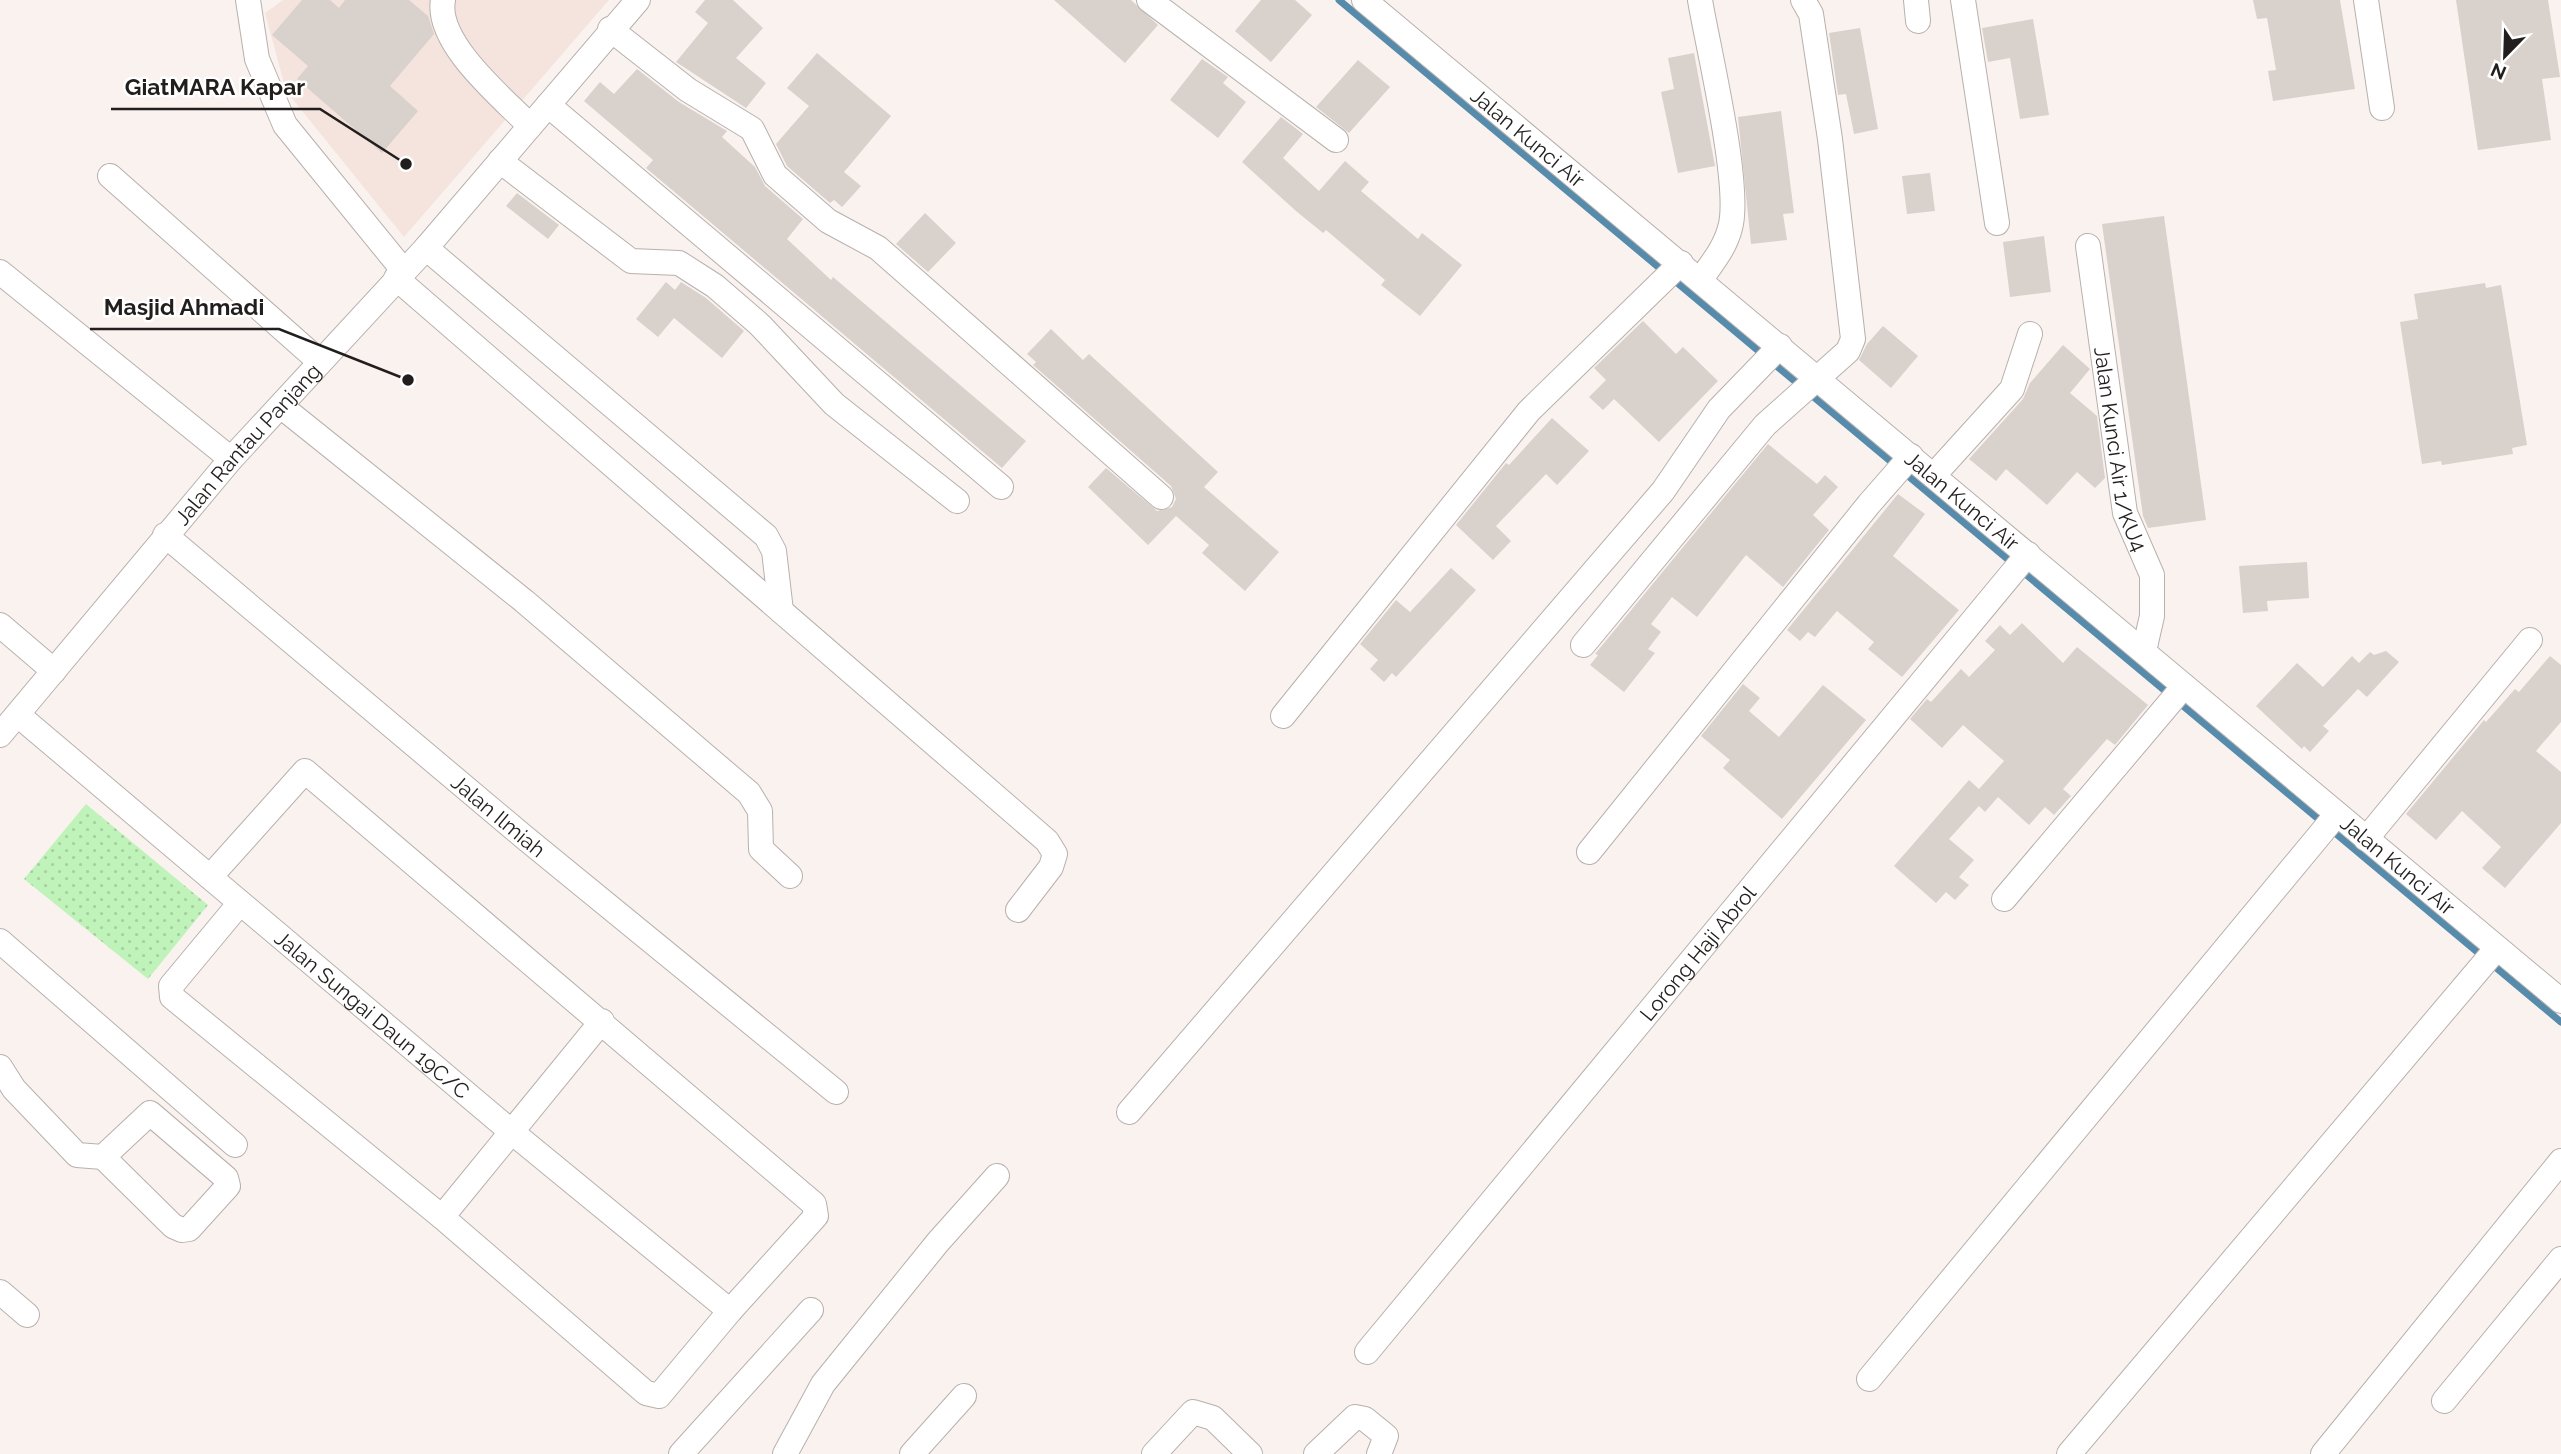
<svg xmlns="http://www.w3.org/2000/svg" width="2561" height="1454" viewBox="0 0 2561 1454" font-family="Raleway,sans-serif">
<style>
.built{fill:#f5e4de}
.park{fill:url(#park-dots)}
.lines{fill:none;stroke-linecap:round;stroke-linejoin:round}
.stream{stroke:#568bab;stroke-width:7}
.building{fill:#d8d1cc}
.minor-casing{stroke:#b8b0ad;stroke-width:26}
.minor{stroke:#fff;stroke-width:24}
.labels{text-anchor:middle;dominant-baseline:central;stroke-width:5;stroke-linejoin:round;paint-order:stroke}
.street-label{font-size:21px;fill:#211e1d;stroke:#fff}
.leader{fill:none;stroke:#211e1d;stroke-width:2.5}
.callout-dot{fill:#211e1d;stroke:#fff;stroke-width:2.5}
.callout-label{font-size:23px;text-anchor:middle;font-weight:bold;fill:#211e1d;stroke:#fff;stroke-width:5;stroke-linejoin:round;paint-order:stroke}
</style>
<defs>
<pattern id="park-dots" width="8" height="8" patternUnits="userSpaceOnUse" patternTransform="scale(1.75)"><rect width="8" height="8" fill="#c0f3b9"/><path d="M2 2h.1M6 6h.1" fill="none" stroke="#a5d09f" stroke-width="1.8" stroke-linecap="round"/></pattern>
</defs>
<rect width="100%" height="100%" fill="#faf2ef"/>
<path class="built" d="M283 0H609L404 237 286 91 265 13Z"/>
<path class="park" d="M86 804 208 905 148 979 24 879Z"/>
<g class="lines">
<path class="stream" d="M1339 0 2561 1022"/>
</g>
<path class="building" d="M302 0H330L339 8 345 0H409L428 16 434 34 390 86 418 111 382 153 297 79 308 66 272 35Z
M705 0H733L763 28 736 58 766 83 746 108 676 62 708 23 695 12Z
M1054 0H1131L1158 25 1125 63Z
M1261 0H1295L1312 15 1271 62 1235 31Z
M2253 0H2340L2355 89 2273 101 2268 71 2276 70 2267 18 2257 19Z
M2456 0H2548L2560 77 2542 79 2551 140 2478 150Z
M2033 19 2049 115 2020 119 2010 58 1988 62 1982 28Z
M1860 28 1878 129 1854 134 1846 94 1838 95 1829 33Z
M817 53 891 116 844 172 861 186 842 207 834 200 830 203 787 166 776 144 809 106 787 88Z
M1694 53 1715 166 1678 173 1661 92 1674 89 1668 58Z
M1202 59 1228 77 1223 83 1246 102 1218 138 1170 100Z
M1358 60 1390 87 1349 133 1316 107Z
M637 69 679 102 727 131 722 137 755 167 765 186 803 219 787 239 831 280 833 277 1026 441 1002 468 646 168 653 160 584 101 600 82 614 94Z
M1781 111 1794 213 1783 214 1787 240 1751 244 1738 117Z
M1281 117 1303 134 1283 158 1319 191 1345 161 1369 182 1361 191 1418 239 1422 233 1462 265 1420 316 1381 285 1385 280 1326 230 1323 233 1296 211 1242 162Z
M1930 173 1935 211 1907 214 1902 176Z
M517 193 559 225 548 239 506 206Z
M925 213 956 243 928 272 896 244Z
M2164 216 2206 520 2148 528 2143 516 2102 224Z
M2044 236 2051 292 2010 297 2003 242Z
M666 282 675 290 681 282 706 298 744 331 722 358 674 318 658 337 636 319Z
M2485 283 2486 288 2501 285 2527 445 2512 448 2513 454 2442 465 2441 461 2422 464 2400 322 2418 319 2414 294Z
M1643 321 1676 354 1683 347 1718 381 1659 442 1614 399 1603 410 1589 397 1606 380 1594 368Z
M1883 326 1918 356 1891 388 1859 360 1867 344Z
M1051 329 1083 360 1089 354 1218 472 1204 487 1279 552 1245 591 1202 553 1209 545 1176 516 1148 545 1088 487 1106 468 1157 511 1172 507 1176 499 1171 486 1033 365 1036 362 1027 354Z
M2063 345 2090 369 2070 393 2097 416 2105 478 2095 488 2077 472 2047 505 2006 469 1996 481 1969 459 2023 399 2030 383Z
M1552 418 1589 451 1557 485 1546 474 1496 526 1511 541 1493 560 1456 525 1506 463 1509 465Z
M1768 444 1817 484 1825 475 1838 487 1813 515 1829 530 1783 587 1746 555 1697 617 1672 597 1651 624 1661 632 1648 649 1655 653 1624 692 1590 665 1598 655 1595 654Z
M1898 494 1925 514 1893 556 1959 610 1902 677 1868 649 1874 642 1837 611 1815 637 1808 632 1800 641 1787 630Z
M2307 562 2309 598 2267 601 2268 611 2243 613 2239 566Z
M1451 568 1476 590 1396 677 1392 673 1384 682 1370 669 1378 660 1360 644 1396 600 1410 612Z
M2022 623 2063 663 2077 647 2148 705 2115 745 2107 739 2063 789 2071 796 2054 815 2045 807 2029 825 1998 797 1985 812 1979 806 1949 839 1974 860 1959 877 1969 885 1955 900 1946 892 1936 903 1894 866 1969 780 1979 789 2004 761 1963 725 1942 748 1910 719 1927 699 1931 702 1961 669 1969 677 1995 650 1985 641 2000 625 2010 635Z
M2386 651 2399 662 2367 697 2358 689 2323 726 2329 731 2310 752 2304 746 2302 749 2256 706 2297 663 2323 687 2352 656 2359 663 2370 652 2374 655Z
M2550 656 2561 665V722L2536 751 2561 772V823L2505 888 2482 868 2501 847 2462 811 2436 840 2406 814 2484 720 2486 722 2515 689 2519 692Z
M1743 684 1760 698 1749 711 1779 737 1823 685 1866 720 1782 819 1723 768 1730 760 1701 736Z"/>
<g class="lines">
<defs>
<g id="minor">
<path d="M248 0 257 59 285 125 403 270"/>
<path d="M443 0C435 43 503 98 530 126"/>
<path d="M1149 0 1336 140"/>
<path id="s1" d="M1364 0 2561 1001"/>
<path d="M1700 0C1708 48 1742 188 1730 228 1725 248 1712 263 1701 279"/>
<path d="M1916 0 1918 21"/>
<path d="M1963 0 1997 223"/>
<path d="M2366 0 2382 108"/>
<path d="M610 29 688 90 752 129 775 175 828 221 878 248 1161 497"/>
<path d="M548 105 1001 487"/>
<path d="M500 161 631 261 679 263 715 286 760 325 834 404 957 501"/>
<path d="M110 176 319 361"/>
<path id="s2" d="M2088 246 2125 513 2152 575V616L2144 651"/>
<path d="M426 248 766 536 774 551 781 611"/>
<path d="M0 272 231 459"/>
<path d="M396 278 1047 841 1055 854 1051 867 1018 910"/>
<path d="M282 407 524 601 749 793 760 811 761 849 790 876"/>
<path d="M1934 475 2012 389 2030 334"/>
<path id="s3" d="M165 535 524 837 836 1092"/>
<path d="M0 625 54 671"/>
<path d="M1583 645 1765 425 1848 351 1853 339 1830 139 1811 14 1803 0"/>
<path id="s4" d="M18 715 513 1133 730 1311"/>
<path d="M1283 716 1529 411 1681 263"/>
<path id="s5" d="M0 735 231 459 426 248 638 0"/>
<path d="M2366 839 2530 640"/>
<path d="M1589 852 1869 504 1911 456"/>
<path d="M210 877 305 771 814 1204 816 1216 730 1311 659 1396 646 1393 442 1217 602 1021"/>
<path d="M2004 899 2184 686"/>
<path d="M240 903 171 986 172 997 442 1217"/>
<path d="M0 941 235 1145"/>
<path d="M0 1067 14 1089 77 1155 103 1157 173 1226 182 1230 189 1229 228 1186 226 1178 150 1113 103 1157"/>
<path d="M1129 1112 1663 491 1719 409 1780 346"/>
<path d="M0 1292 27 1315"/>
<path id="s6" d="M1367 1352 2028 554"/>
<path d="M1869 1379 2337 814"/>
<path d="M2444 1401 2561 1259"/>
<path d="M681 1454 811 1310"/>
<path d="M785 1454 823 1384 938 1242 997 1176"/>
<path d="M912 1454 964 1396"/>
<path d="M1154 1454 1193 1412 1213 1418 1250 1454"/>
<path d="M1316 1454 1355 1417 1365 1419 1386 1436 1379 1454"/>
<path d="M2069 1454 2497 948"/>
<path d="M2323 1454 2561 1161"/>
</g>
</defs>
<use href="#minor" class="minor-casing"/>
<use href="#minor" class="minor"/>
</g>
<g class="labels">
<g class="street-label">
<text stroke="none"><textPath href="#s1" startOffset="214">Jalan Kunci Air</textPath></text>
<text stroke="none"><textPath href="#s5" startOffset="382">Jalan Rantau Panjang</textPath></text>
<text stroke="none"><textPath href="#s2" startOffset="206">Jalan Kunci Air 1/KU4</textPath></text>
<text stroke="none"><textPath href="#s1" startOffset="780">Jalan Kunci Air</textPath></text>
<text stroke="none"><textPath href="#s3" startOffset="436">Jalan Ilmiah</textPath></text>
<text stroke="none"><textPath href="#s1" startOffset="1348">Jalan Kunci Air</textPath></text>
<text stroke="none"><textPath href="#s6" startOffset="518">Lorong Haji Abrol</textPath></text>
<text stroke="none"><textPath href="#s4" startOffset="464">Jalan Sungai Daun 19C/C</textPath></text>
</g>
</g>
<path class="leader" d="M406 164L320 109H111M408 380L279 329H90"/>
<g class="callout-dot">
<circle cx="406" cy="164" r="7"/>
<circle cx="408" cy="380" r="7"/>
</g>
<g class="callout-label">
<text x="215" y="95">GiatMARA Kapar</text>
<text x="184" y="315">Masjid Ahmadi</text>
</g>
<g transform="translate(2505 56) rotate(203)" stroke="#ffffff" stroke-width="5" paint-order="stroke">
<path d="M0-5L12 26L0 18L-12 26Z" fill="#211e1d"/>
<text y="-10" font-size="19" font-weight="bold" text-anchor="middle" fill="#211e1d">N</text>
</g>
</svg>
